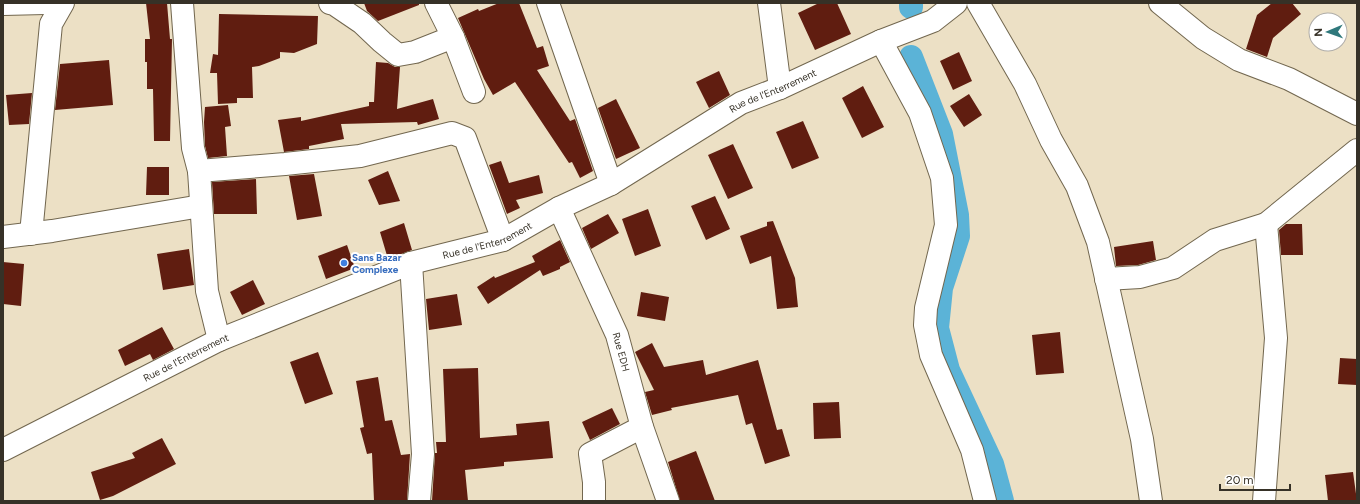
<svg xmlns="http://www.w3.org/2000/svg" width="1360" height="504" viewBox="0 0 1360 504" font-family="Figtree,sans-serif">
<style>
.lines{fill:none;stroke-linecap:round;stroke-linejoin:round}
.canal{stroke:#5bb3d7;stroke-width:24}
.building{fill:#601d10}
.minor-casing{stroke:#72674f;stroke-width:24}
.minor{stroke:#fff;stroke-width:22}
.shop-dot{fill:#3f7fe0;stroke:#fff;stroke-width:1.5}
.labels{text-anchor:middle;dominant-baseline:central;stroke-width:4;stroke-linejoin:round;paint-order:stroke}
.street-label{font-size:10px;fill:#363127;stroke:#fff}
.shop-label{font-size:10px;font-weight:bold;fill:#366cbe;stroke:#fff;text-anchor:start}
</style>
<rect width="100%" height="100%" fill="#ece0c5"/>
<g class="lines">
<path class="canal" d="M911 7V3
M911 57 941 134 957 215 958 236 941 288 937 328 948 370 992 464 1002 501"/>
</g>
<path class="building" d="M146 3H167L170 39H172L170 141H154L153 89H147V62H145V39H150Z
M364 3H419V5L378 21 367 11Z
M499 3H519L537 48 543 46 549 66 537 70 570 121 575 119 593 171 580 178 572 162 569 163 515 82 493 95 484 79 458 18 478 9 479 11Z
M819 3H837L851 34 815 50 798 13Z
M1272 3H1292L1301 14 1273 38 1267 57 1246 49 1257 15Z
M219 14 318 16 317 44 294 53 280 52V58L259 66 252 67 253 98H237V103L218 104 217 73H210L213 54 218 55Z
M959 52 972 81 953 90 940 61Z
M109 60 113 105 55 110 60 64Z
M376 62 388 63 395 67H400L397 109 433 99 439 119 418 125 417 122 341 124 344 139 309 146V149L284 152 278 120 301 117V121L369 106V102H374Z
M719 71 730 95 709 108 696 82Z
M863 86 884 127 862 138 842 98Z
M32 93 29 124 9 125 6 95Z
M969 94 982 115 964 127 950 106Z
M616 99 640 148 616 159 598 108Z
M228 105 231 126 225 127 227 156 208 158 205 146 204 122 205 107Z
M803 121 819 158 792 169 776 132Z
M733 144 753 188 728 199 708 155Z
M501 161 509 183 539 175 543 193 516 200 520 208 507 214 489 165Z
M147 167H169V195H146Z
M388 171 400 201 379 205 368 180Z
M314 174 322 216 297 220 289 176Z
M256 179 257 214H214L212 182Z
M715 196 730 229 706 240 691 206Z
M648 209 661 246 635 256 622 219Z
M608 214 619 233 591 249 582 228Z
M773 221 795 278 798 307 777 309 771 256 750 264 740 236 767 226V222Z
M404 223 412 250 388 259 380 232Z
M1286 224H1302L1303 255H1281L1279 230Z
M560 240 570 262 560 267V269L543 276 540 270 488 304 477 287 494 276 495 278 535 262 532 256Z
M1153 241 1156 260 1138 265 1116 266 1114 247Z
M347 245 355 268 326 279 318 256Z
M189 249 194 285 163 290 157 254Z
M3 262 24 264 21 306 3 304Z
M253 280 265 304 242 315 230 292Z
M641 292 669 297 665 321 637 316Z
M457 294 462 325 429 330 426 299Z
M162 327 174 349 153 360 150 354 125 366 118 350Z
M1060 332 1064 373 1036 375 1032 335Z
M652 343 664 367 703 360 706 375 758 360 777 430 782 429 790 456 765 464 752 423 746 425 738 395 671 408 672 410 652 415 645 392 654 390 635 352Z
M318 352 333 394 305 404 290 362Z
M1340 358 1357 359V385L1338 384Z
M478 368 480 438 517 435 516 424 549 421 553 458 504 462V466L465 470 468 501H432L435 453H437L436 442H446L443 369Z
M378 377 385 421 392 420 401 455 410 454 407 501H374L372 453 367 454 360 428 364 427 356 381Z
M839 402 841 438 814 439 813 403Z
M612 408 620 424 590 440 582 422Z
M162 438 176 464 113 496 100 500 91 472 135 458 132 453Z
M696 451 715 501H680L668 462Z
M1353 472 1357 501H1328L1325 475Z"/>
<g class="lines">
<defs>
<g id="minor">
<path d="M182 3 193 148 199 171 207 291 219 340"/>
<path d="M330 3 334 4 362 23 382 42 398 55 415 52 453 37"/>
<path d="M436 3 453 37 474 92"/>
<path d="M548 3 611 184"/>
<path d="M769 3 780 88"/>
<path d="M978 3 1025 84 1051 140 1077 186 1098 242 1142 439 1151 501"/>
<path d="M1160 3 1203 38 1239 60 1289 79 1357 114"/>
<path d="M3 4 45 3"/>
<path d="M881 41 920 113 942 178 946 225 926 308 925 325 931 355 972 450 985 501"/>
<path d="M199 171 285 164 360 156 452 133 465 138 503 240"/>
<path id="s1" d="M559 208 617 335 642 427 668 501"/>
<path d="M31 234 51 24 63 3"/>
<path d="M3 237 52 231 201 206"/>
<path d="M411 263 423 454 419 501"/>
<path d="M1106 279 1140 277 1173 268 1215 240 1266 224 1357 150"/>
<path id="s2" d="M3 450 219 340 411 263 503 240 559 208 611 184 741 103 780 88 881 41 933 21 956 3"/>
<path d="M594 501V482L590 454 642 427"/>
<path d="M1264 501 1276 338 1266 224"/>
</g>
</defs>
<use href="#minor" class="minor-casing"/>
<use href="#minor" class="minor"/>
</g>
<circle class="shop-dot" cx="344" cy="263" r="4"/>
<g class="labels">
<g class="street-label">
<text stroke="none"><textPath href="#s2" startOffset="853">Rue de l'Enterrement</textPath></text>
<text stroke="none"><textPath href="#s2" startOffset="529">Rue de l'Enterrement</textPath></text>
<text stroke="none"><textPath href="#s1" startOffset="157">Rue EDH</textPath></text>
<text stroke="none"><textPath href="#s2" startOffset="205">Rue de l'Enterrement</textPath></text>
</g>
<g class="shop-label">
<text x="352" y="257">Sans Bazar<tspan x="352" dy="12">Complexe</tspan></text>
</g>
</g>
<rect width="1360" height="504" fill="none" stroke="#363127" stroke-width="8"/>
<g transform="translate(1328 32) rotate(268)"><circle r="19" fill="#ffffff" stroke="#afada9"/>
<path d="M0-3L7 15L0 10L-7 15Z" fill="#2f787c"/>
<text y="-6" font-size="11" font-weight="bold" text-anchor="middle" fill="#363127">N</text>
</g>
<path d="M1220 484v6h70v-6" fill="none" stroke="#363127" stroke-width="2"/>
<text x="1226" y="484" font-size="12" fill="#363127" stroke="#ffffff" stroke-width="3" paint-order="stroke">20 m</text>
</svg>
